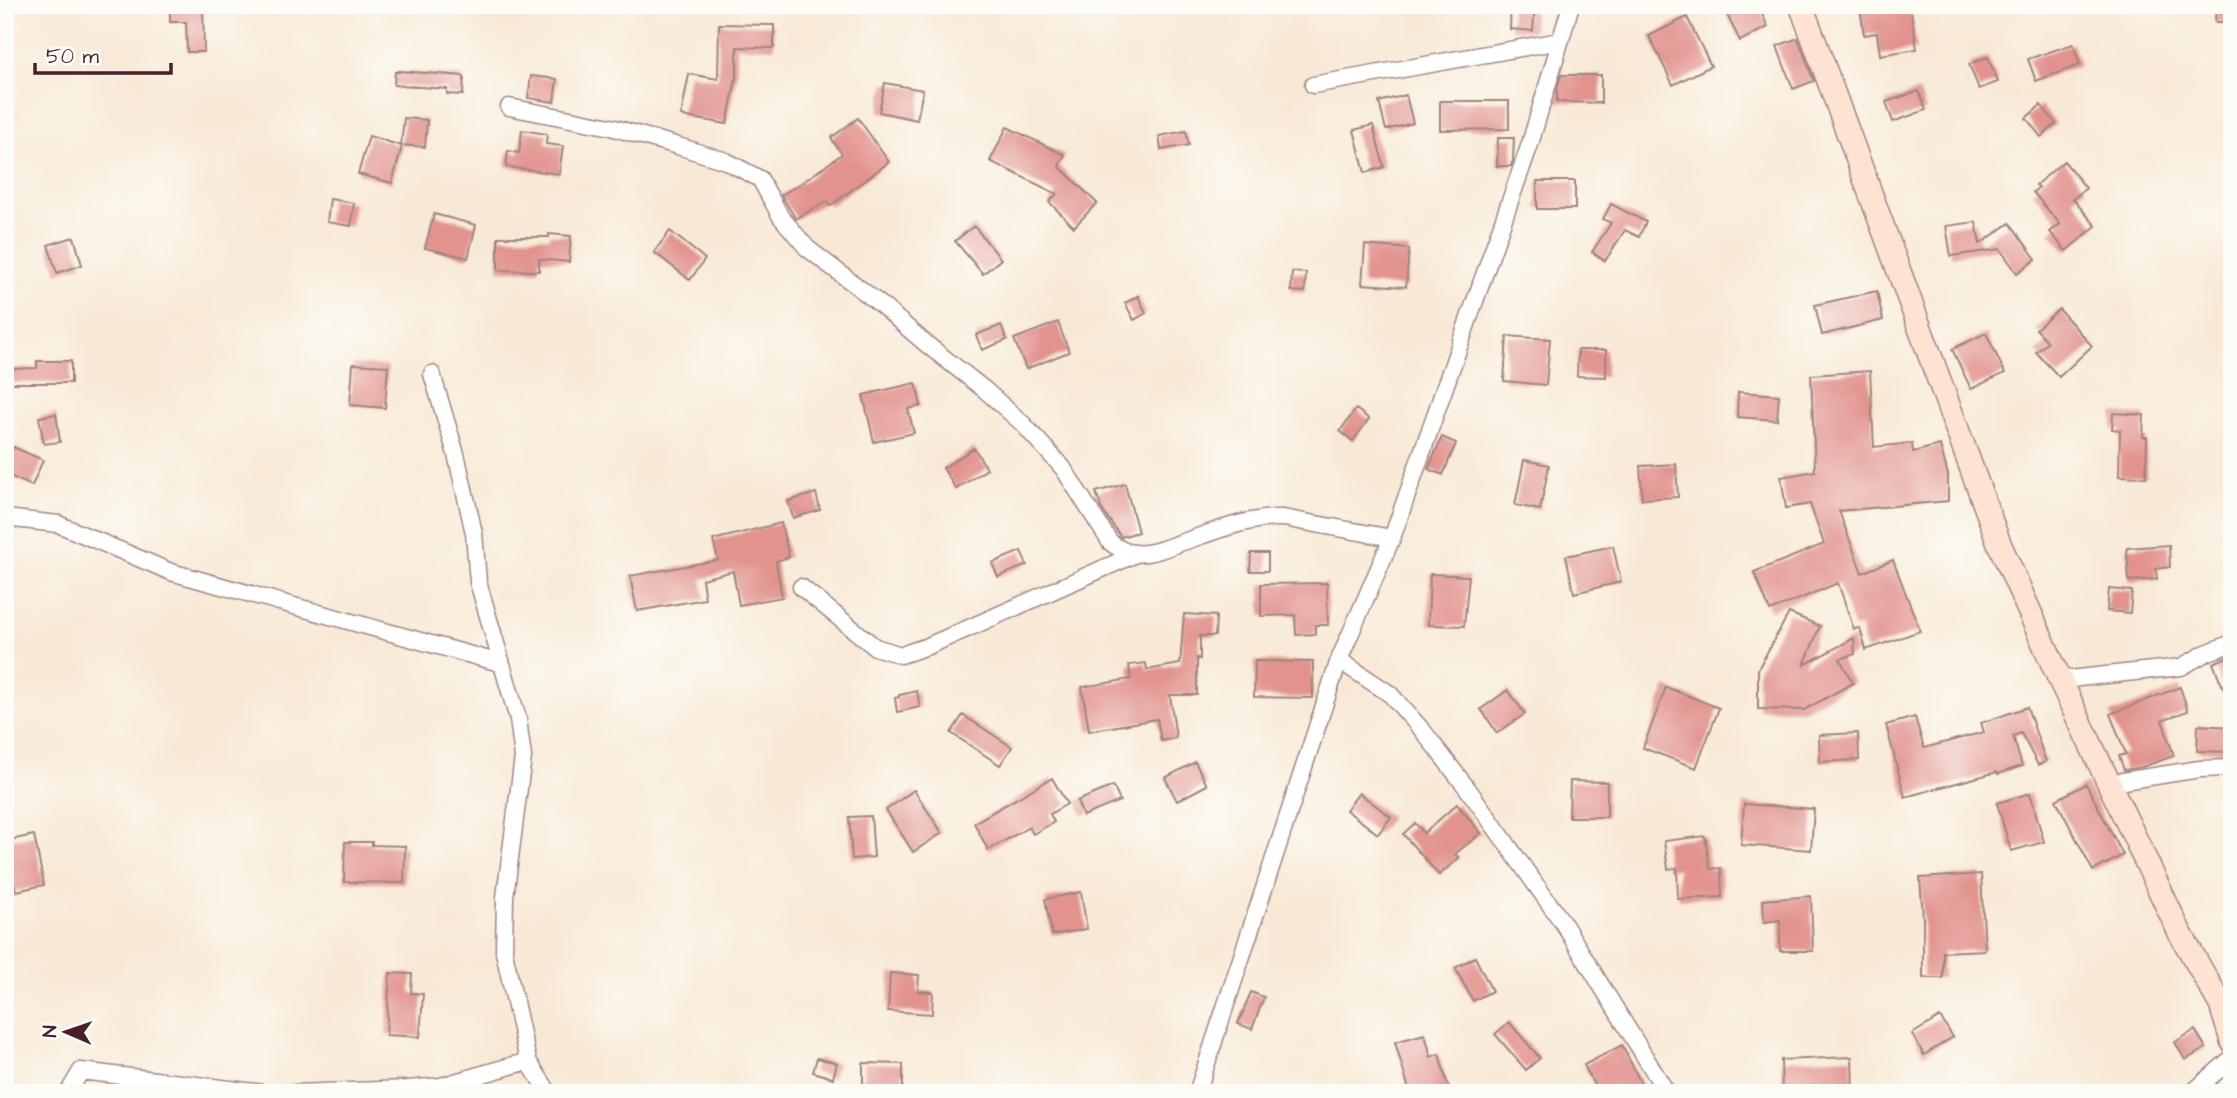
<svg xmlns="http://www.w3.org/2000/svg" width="2237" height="1098" viewBox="0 0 2237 1098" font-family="'Architects Daughter',sans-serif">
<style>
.building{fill:#e2938d}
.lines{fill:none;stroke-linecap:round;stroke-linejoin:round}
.minor-casing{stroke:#a18480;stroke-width:19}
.secondary-casing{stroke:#a18480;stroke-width:26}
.minor{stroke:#fff;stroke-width:16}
.secondary{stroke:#fee3d2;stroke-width:23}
</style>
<rect width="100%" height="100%" fill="#fdfcf7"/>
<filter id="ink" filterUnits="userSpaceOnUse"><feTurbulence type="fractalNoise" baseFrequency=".0143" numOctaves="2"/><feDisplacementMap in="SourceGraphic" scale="14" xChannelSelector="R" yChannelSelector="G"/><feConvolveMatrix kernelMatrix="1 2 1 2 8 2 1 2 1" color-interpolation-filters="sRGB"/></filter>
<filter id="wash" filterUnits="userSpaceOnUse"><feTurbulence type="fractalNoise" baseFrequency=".00686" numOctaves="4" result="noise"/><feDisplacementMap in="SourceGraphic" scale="28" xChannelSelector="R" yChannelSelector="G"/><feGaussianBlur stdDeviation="1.57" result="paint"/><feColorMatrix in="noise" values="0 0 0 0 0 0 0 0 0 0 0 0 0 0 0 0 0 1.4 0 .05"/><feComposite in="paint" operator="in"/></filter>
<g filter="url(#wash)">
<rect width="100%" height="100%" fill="#f8e9d6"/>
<g id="blocks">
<path class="building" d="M170 5H203L204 52H187L186 22H170Z
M1511 5H1535L1533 31 1510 29Z
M1722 5H1758L1768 27 1740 41Z
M1873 5H1910L1917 49 1880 55 1877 33 1864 35 1860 7Z
M2216 5H2232V22H2215Z
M1687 17 1711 66 1673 85 1649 36Z
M719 24 774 25V48L737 47V74L727 124 681 116 689 74 718 79Z
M1798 38 1814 81 1793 89 1777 46Z
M2073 44 2080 65 2036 81 2028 59Z
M1988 57 1998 82 1979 89 1969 64Z
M399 71 464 76 463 95 447 94V89L394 85 395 72H399Z
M1561 75H1601V103L1557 102V90Z
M531 76 557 79 554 102 528 98Z
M885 83 923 90 917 120 879 112Z
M1919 91 1926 110 1893 122 1886 102Z
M1406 95 1413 123 1386 130 1379 102Z
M1440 101H1509V129L1440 130Z
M2041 105 2056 124 2041 137 2026 118Z
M404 118 427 120 425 147 401 145Z
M858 118 889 162 830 206 827 201 796 219 781 195 803 182 842 154 831 138Z
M1373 125 1384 167 1365 173 1354 130Z
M1007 127 1065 155 1059 166 1097 203 1074 227 1049 202 1057 194 990 161Z
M522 130 547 134 546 144 563 146 559 174 506 167 508 151 519 153Z
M1186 131 1189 145 1161 150 1159 136Z
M369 136 402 146 392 183 358 174Z
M1498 138H1514L1513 160 1511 166H1497Z
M2064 161 2086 188 2073 199 2096 226 2066 251 2050 232 2060 224 2033 192 2039 187 2036 185Z
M1537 181H1575V209H1537Z
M330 199 354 203 351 226 327 222Z
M1611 204 1646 222 1639 237 1625 230 1605 261 1592 252 1611 223 1603 219Z
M434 214 476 225 468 258 425 248Z
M1976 222 1980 244 2010 223 2036 259 2017 273 2000 249 1951 256 1946 226Z
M974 226 1001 259 983 274 955 241Z
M670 231 705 259 690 280 654 252Z
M549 234 571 236 569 262 539 259V271L498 270V237H549Z
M74 237 82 265 57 273 48 245Z
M1365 245 1409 249 1406 287 1362 284Z
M1292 272 1306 273 1305 292 1291 291Z
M1877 291 1883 320 1822 335 1815 305Z
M1138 296 1146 313 1134 320 1125 303Z
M2059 309 2092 346 2059 377 2036 352 2048 342 2036 329Z
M1058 322 1069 352 1026 369 1014 339Z
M1001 325 1007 340 982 350 976 335Z
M1986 333 2005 373 1971 389 1952 349Z
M1507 336 1550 339 1546 385 1504 381Z
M1578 350H1606V377L1577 376Z
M37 361H71V383H5V369L37 368Z
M353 364 388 366 385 408 350 405Z
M1870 371 1874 447 1912 443 1913 452 1940 445 1948 475V501L1839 511 1862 573 1893 560 1920 631 1866 650 1860 628 1854 629 1838 583 1770 611 1754 572 1824 544 1810 504 1786 508 1781 477 1815 471 1811 375Z
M916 383 921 406 908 409 914 433 874 442 863 395Z
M1738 392 1779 395 1777 420 1737 417Z
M1356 409 1369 419 1353 441 1340 431Z
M2113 413 2144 415 2143 437H2147L2146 477 2119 476 2120 430 2112 429Z
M56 414 60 442 44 444 39 417Z
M1442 437 1456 443 1443 475 1428 469Z
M13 447 43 460 32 486 5 474V465Z
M974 448 987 469 956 489 943 468Z
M1524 460 1549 465 1540 510 1515 505Z
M1676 464 1678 497 1642 499 1640 466Z
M1125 484 1138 532 1121 537 1101 508 1096 492Z
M816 493 820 510 793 518 788 501Z
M781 523 789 557 776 561 782 597 739 605 733 571 702 579 705 599 637 611 630 576 718 560 713 540Z
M2169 545 2170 567 2156 569 2157 579 2129 581 2127 548Z
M1613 546 1621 582 1574 593 1566 556Z
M1021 551 1027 565 998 577 992 563Z
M1251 553H1268V571H1250Z
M1430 574 1469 576 1464 626 1428 625Z
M1327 583 1328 625H1315V634L1296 635 1295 615 1261 616V584Z
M2109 589 2132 591 2130 613 2107 611Z
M1789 613 1820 626 1804 665 1854 638 1855 654 1840 659 1853 683 1804 710 1758 709V669Z
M1184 614 1216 616 1215 636H1200V659L1197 658V695H1170L1176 738 1161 741 1157 719 1089 731 1082 687 1131 679 1129 665 1146 663 1147 670 1180 664Z
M2232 655V707H2231L2213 663Z
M1255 661 1313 662V698L1254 697Z
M1666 687 1719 708 1696 768 1643 748Z
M2180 687 2188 711 2162 720 2174 756 2142 767 2124 770 2119 756 2126 754 2110 714Z
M1508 690 1525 714 1497 733 1481 709Z
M917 691 920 707 897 712 895 698 899 697V695Z
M2027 707 2046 762 2038 765 2021 733 2013 736 2022 766 1998 774 1997 772 1905 797 1886 725 1915 717 1924 748 1984 732 1981 723Z
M963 715 1012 747 1000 765 951 733Z
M2198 725 2232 727V752L2197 751Z
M1858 733 1859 760 1820 762 1819 735Z
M1195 762 1207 785 1177 801 1165 778Z
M1052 778 1067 804 1050 814 1054 822 1033 834 1029 827 988 850 974 823Z
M1570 781 1607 782V817H1569Z
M2086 784 2123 855 2093 871 2056 800Z
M1113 786 1120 801 1083 816 1077 801Z
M914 790 942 833 913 852 886 810Z
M1359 793 1391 817 1378 834 1346 810Z
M2030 793 2044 842 2011 851 1997 803Z
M1457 804 1481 833 1455 854 1459 858 1439 875 1403 834 1415 823 1424 833Z
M1744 804 1814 809 1811 850 1741 845Z
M871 816 874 857 852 859 849 817Z
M34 835 44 885 16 891 14 882 5 884V841Z
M1705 836 1710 869 1721 868 1722 897 1678 899 1677 868 1668 869 1664 841Z
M345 842H372V845L405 846 404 883 344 882Z
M1981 874 1985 950 1943 952V978H1923V918L1920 878Z
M1081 892 1087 929 1052 935 1045 899Z
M1811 896 1813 951H1780V920L1764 922 1763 900Z
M1475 957 1492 991 1473 1001 1455 968Z
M390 973 412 974 411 993 423 994 420 1037 386 1035Z
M890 973 919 975 918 991 933 992 932 1014 888 1011Z
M1251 992 1264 997 1252 1029 1238 1024Z
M1940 1017 1953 1037 1924 1055 1912 1034Z
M1509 1022 1540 1058 1526 1070 1495 1034Z
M2195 1030 2206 1048 2185 1060 2175 1042Z
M1425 1034 1431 1057 1439 1054 1450 1093H1410L1395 1042Z
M1622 1045 1643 1087 1632 1093H1598L1584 1065Z
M1852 1057 1853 1093H1782L1781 1060Z
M817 1058 837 1063 833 1078 813 1072Z
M863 1063 903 1064V1093H863Z"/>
</g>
</g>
<g filter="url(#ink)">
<use href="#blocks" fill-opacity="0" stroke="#a18480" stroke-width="2"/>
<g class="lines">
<defs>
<path id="minor" d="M1313 85 1560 41
M509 107 611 127 678 146 726 161 760 179 781 217 807 248 880 304 925 343 985 390 1023 424 1063 468 1110 542C1117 548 1124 552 1134 553 1149 555 1163 549 1177 544 1211 533 1247 517 1283 518L1392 538
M432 374 456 454 474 533 478 582 518 719 523 757 505 897 504 952 528 1061 549 1093
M5 518 58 524 171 572 500 663
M801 587 875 647 901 655 928 646 1136 554
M1339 660 1390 694 1423 731 1470 792 1563 923 1667 1093
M2060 680 2181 667 2206 653 2232 643
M2110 783 2200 769 2232 768
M68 1093 81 1071 264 1093
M295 1093 408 1089 441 1086 528 1061
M1197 1093 1339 660 1392 538 1530 144 1571 5
M2192 1093 2232 1058"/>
<path id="secondary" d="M1801 5 1999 543 2060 680 2180 933 2221 1005 2232 1041"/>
</defs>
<use href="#minor" class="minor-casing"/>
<use href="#secondary" class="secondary-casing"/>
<use href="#minor" class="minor"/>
<use href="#secondary" class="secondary"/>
</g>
</g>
<rect width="2237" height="1098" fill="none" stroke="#fdfcf7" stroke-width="28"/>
<g transform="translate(66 1032) rotate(272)" stroke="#fdfcf7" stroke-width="5" paint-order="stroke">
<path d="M0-5L12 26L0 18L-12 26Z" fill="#4a1f2b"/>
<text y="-10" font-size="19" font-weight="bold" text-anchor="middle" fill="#4a1f2b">N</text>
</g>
<path d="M35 63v10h136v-10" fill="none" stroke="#4a1f2b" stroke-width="3.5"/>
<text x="46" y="63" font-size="21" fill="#4a1f2b" stroke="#fdfcf7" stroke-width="5" paint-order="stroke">50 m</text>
</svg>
